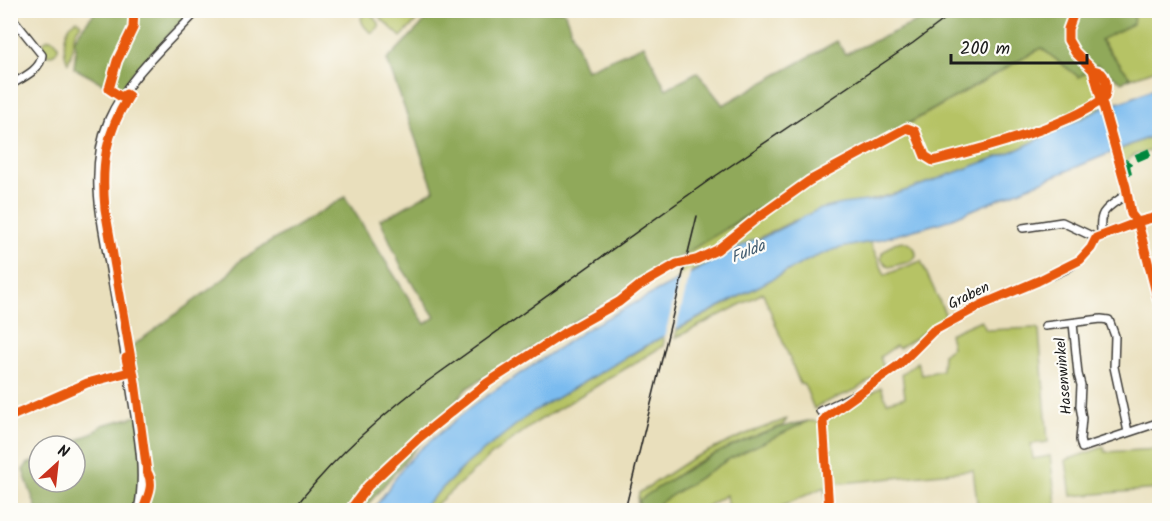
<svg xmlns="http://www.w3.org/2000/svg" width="1170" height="521" viewBox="0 0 1170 521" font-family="Kalam,sans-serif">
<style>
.green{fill:#b6c365;stroke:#697040;stroke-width:1.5}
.forest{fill:#90a95a;stroke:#56623b;stroke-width:1.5}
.water{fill:#7abbef;stroke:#4b6c86;stroke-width:1.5}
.pier{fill:#e9dfbc}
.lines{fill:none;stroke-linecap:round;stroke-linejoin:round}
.minor-casing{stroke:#3b3934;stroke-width:10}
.minor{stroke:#fff;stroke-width:7}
.rail{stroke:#1c1c1c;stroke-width:1.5}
.quiet{stroke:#00873e;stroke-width:8;stroke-dasharray:15 8;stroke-linecap:butt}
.cycleway-casing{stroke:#fdfcf7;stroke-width:13}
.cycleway{stroke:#e8590c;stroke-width:9}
.labels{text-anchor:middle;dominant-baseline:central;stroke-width:4.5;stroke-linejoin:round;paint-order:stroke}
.street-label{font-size:15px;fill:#1c1c1c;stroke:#fdfcf7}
.water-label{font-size:16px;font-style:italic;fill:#425c70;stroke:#fdfcf7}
</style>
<rect width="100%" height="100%" fill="#fdfcf7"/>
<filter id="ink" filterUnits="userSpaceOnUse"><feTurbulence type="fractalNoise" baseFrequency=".0167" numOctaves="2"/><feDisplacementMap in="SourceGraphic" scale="12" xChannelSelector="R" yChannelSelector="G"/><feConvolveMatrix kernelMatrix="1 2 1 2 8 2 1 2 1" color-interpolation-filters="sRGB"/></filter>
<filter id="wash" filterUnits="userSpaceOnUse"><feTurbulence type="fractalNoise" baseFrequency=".008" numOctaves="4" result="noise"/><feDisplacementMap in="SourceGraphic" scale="24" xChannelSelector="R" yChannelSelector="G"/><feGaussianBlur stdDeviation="1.35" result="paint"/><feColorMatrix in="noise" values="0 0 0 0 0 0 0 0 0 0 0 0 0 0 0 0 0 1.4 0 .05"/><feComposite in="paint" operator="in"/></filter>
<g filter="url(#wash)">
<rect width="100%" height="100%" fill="#e9dfbc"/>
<path class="green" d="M373 11H426L401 37Z
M1135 11H1159V68L1131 78 1100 39 1132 24Z
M365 12H369L379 23V27L372 33C367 30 362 25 361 18Z
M77 20 81 24C68 38 76 48 68 63 63 53 63 37 69 27 70 24 74 22 77 20Z
M42 47a8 8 0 1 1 16 0a8 8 0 1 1-16 0Z
M1041 48 1079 77 1097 65 1093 70 1101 110 1019 149 908 190 793 221 679 278 686 252Z
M1159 133V148C1145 155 1137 149 1125 163L1128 176 1123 179 1116 151Z
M902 241C911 244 916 246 916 256L909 262 889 267 881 259 882 253 894 243Z
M870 242 885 275 921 261 947 318 899 348 896 346 880 357 885 370 855 390 819 405 814 409 804 384H800L763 293 675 338 677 330 810 259 835 249Z
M981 320 986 330 1036 328 1039 330 1048 442 1031 444 1033 459 1050 456 1057 510H978L973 470 843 483 830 482 832 510H827L824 487 774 510H728L726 495 701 510H651L664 500 729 459 757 445 808 421 825 422 835 414 881 387 887 402 905 397 902 374 917 362 922 375 942 370 943 354 952 347 949 334Z
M665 335 663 346 535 423 494 453 430 510H420L469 462 531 413Z
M787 419 783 425 695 463 639 501 643 510H636L639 493 691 459 746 434Z
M1104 447 1105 452 1159 449V489L1071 496 1066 460Z"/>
<path class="forest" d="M96 11V10L191 11 131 75 121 90 117 91 74 68 76 49 74 40 79 32Z
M435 11H564L586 70 644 45 666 89 697 72 723 105 837 41 845 54 941 11H1135L1133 24 1100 40 1131 78 1122 82 1097 65 1079 77 1041 48 751 213 467 388 363 510H37L23 470 27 464 39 459V482H75V446H66L96 431 102 425 142 415 131 347 225 278 240 260 345 197 425 324 435 317 402 268 380 219 393 214 434 190 387 60Z
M808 421 729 459 664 500 651 510H643L638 501C689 466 747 432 808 421Z"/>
<path class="water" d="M1159 86V133L943 222 870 242 835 249 810 259 645 346 531 413 469 462 420 510H373L404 466 417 452 476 403 590 327 753 240H758L817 210 842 204 875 200 908 190 1019 149 1107 106 1127 100Z"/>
<path class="pier" d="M691 269 675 334 664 339 680 275Z"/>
</g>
<g filter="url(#ink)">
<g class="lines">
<defs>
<path id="minor" d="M1075 10 1068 29V40L1075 52 1093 70 1126 187 1131 214 1138 223
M10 15 42 55C41 70 22 78 10 85
M1138 223 1160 308
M1023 228 1062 222 1096 238
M1102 236C1096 209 1110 207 1128 193
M1073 323 1078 374 1081 385 1080 406 1082 418 1080 440 1082 448 1160 422
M1045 326 1101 319 1109 320 1115 336 1114 367 1128 432
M820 411C848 399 875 385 899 365 912 354 921 339 935 330 963 311 995 299 1026 286 1043 279 1065 272 1080 260 1087 255 1092 246 1096 238L1141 221 1160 216
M10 417 87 383 129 372
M138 510C146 473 138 435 132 397 125 351 116 305 108 258 99 213 90 164 109 119 127 78 168 43 198 10"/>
</defs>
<use href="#minor" class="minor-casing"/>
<use href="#minor" class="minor"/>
<path class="rail" d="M293 510C327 465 369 426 414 391L708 181 913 43 957 10
M625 510 697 216"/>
<path class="quiet" d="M1128 175 1126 165 1129 161 1160 148"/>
<defs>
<path id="cycleway" d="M1075 10 1068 29V40L1075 52 1093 70 1126 187 1131 214 1138 223
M129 96C105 134 101 165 105 209L135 382 147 472C155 485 147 497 143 510
M129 96 126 94 121 97 109 89 117 61 133 28 134 10
M1138 223 1160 308
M10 417 87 383 129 372 126 358
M350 510 368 486 419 438 487 383 564 333 619 302 639 286 677 264 696 260 717 250 757 218 809 181 907 128 915 131 925 156 933 161C978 150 1071 126 1105 97 1108 85 1107 72 1093 70
M829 510 823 421 827 416 899 365 933 331 981 305 1038 281 1080 260 1091 248 1096 238 1141 221 1160 216"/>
</defs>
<use href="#cycleway" class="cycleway-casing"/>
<use href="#cycleway" class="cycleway"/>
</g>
</g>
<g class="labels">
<g class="street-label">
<text transform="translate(969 296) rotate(-26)">Graben</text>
<text transform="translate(1064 376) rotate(-95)">Hasenwinkel</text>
</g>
<g class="water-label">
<text transform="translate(748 252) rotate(-23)">Fulda</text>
</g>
</g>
<rect width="1170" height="521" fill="none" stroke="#fdfcf7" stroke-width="36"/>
<g transform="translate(57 464) rotate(27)"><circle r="28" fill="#fdfcf7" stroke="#a3a29f" stroke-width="1.5"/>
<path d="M0-4.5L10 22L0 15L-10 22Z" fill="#c8321e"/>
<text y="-9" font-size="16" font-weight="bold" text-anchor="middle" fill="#1c1c1c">N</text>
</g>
<path d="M951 54v9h136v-9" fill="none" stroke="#1c1c1c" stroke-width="3"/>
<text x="960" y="54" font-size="18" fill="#1c1c1c" stroke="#fdfcf7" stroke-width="4.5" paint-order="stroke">200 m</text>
</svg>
